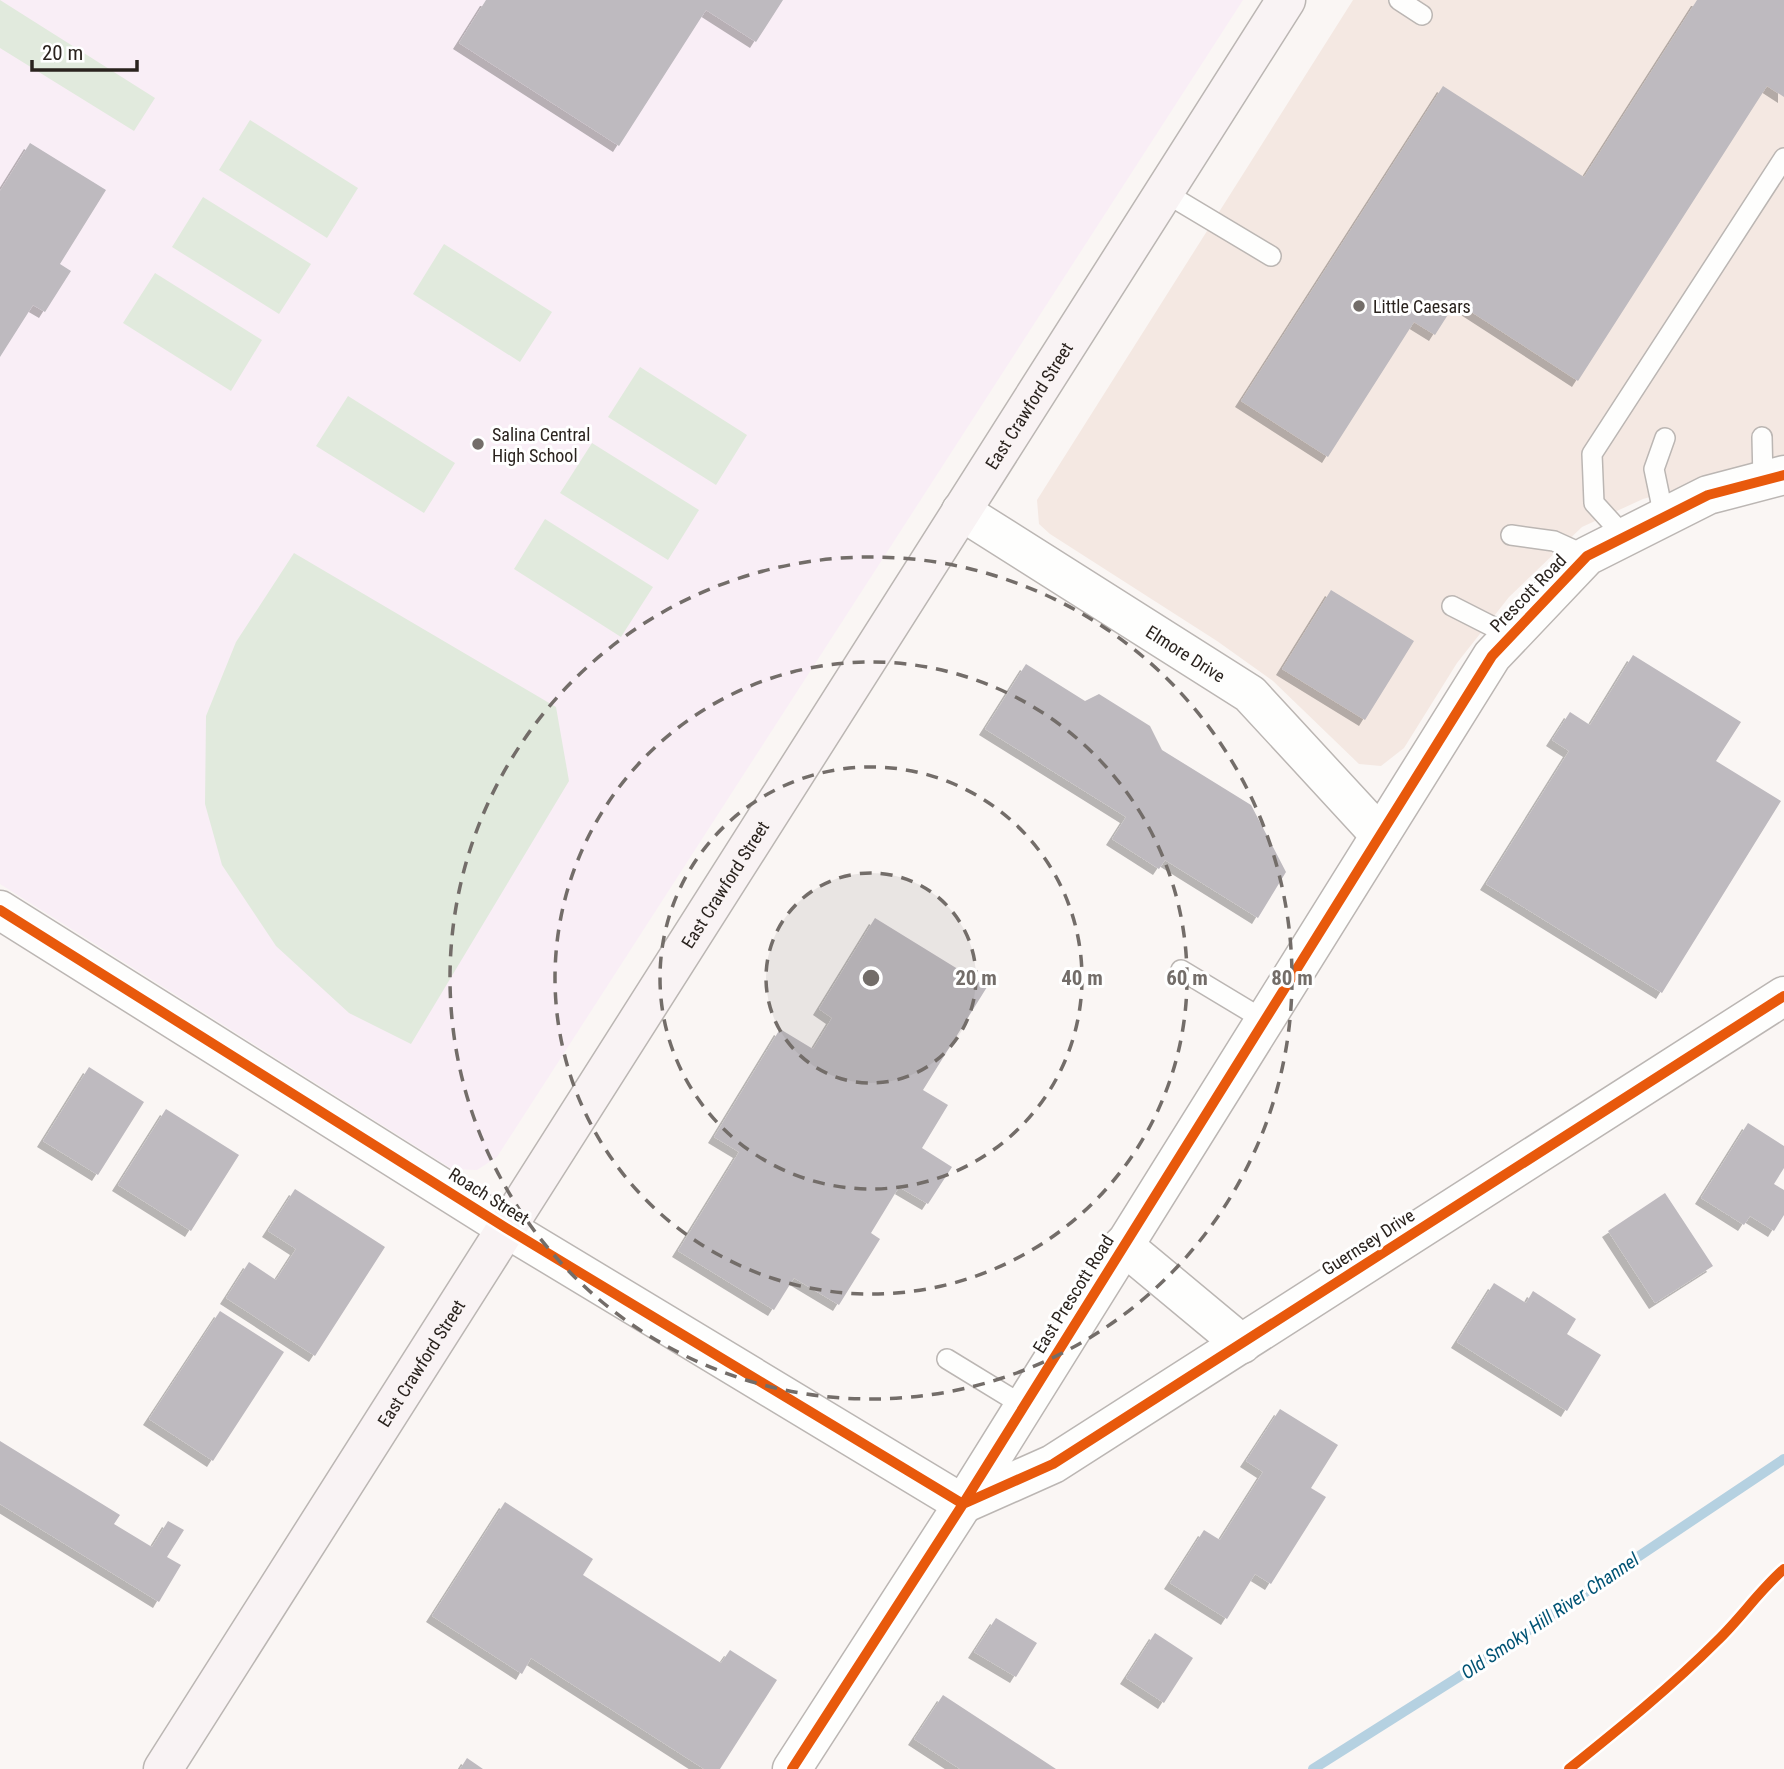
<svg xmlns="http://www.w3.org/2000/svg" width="1784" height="1769" viewBox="0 0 1784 1769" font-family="'Roboto Condensed',sans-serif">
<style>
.built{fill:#f4e8e2}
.education{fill:#f9eef6}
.garden{fill:#e1eadd}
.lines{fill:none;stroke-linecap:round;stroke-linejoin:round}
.stream{stroke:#b5d1e1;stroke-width:10}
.building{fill:#bebabf;filter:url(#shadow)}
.lane-casing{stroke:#bbb6b3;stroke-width:22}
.street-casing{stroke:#bbb6b3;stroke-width:41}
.secondary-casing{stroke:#bbb6b3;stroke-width:41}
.lane{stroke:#fefefd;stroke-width:19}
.street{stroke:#fefefd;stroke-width:38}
.secondary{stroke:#f9f3f4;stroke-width:38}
.cycleway-casing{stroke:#fff;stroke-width:15}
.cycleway{stroke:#e8590c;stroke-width:10}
.ring{fill:none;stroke:#736d69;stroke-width:3.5;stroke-dasharray:12 9}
.poi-dot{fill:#736d69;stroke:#fff;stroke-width:2.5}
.labels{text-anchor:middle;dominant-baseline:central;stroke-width:6;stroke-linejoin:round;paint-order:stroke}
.poi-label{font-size:18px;fill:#2a231e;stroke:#fff;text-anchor:start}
.street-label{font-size:18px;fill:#2a231e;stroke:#fff}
.water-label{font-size:19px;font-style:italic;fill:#015374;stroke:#fff}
.centre{fill:#736d69;stroke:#fff;stroke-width:3.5}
.ring-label{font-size:21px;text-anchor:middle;font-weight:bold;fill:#736d69;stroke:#fff;stroke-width:6;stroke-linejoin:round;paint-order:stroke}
</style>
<defs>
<filter id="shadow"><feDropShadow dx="-6" dy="6" stdDeviation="0" flood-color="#0004"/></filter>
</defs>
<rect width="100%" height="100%" fill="#faf6f4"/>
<path class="built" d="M1353 0H1784V459L1643 499 1582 527 1509 597 1457 663 1404 748 1381 766 1359 764 1273 681 1217 641 1050 534 1039 524 1037 500Z"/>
<path class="education" d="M0 0H1243L497 1157 477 1170 452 1169 0 884Z"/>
<path class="garden" d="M0 0 155 98 134 131 0 48Z
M250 120 358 188 327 238 219 170Z
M203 197 311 264 279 314 172 247Z
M444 244 552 312 520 362 413 294Z
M155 273 262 340 231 391 123 323Z
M640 367 747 435 716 485 608 417Z
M348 396 455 463 424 513 316 446Z
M592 443 699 510 668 560 560 493Z
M545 519 653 587 621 637 514 569Z
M294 553 556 707 569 781 411 1044 349 1013 276 946 222 865 205 804 206 716 236 642Z"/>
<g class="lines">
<path class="stream" d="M1313 1769 1457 1678 1784 1459"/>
</g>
<path class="building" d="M486 0H783L756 42 706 10 619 146 459 43Z
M1697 0H1784V97L1767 86 1578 381 1456 302 1435 335 1414 322 1328 457 1241 401 1443 86 1584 177Z
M30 143 106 190 60 264 71 271 45 312 33 305 0 357V191Z
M1331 590 1414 641 1365 720 1282 669Z
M1633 655 1741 722 1716 761 1781 801 1662 993 1486 884 1569 751 1552 740 1570 712 1590 725Z
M1026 664 1085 701 1099 694 1150 726 1162 750 1251 805 1286 872 1258 918 1165 860 1159 869 1112 839 1126 817 985 729Z
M875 918 987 987 923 1090 948 1105 922 1148 952 1167 928 1204 899 1187 871 1233 880 1239 839 1305 794 1278 774 1310 678 1251 739 1152 714 1137 780 1029 813 1049 832 1018 819 1009Z
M89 1067 144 1102 98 1175 43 1141Z
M166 1109 239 1155 191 1231 118 1185Z
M1748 1123 1784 1146V1168L1774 1184 1784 1190V1215L1774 1231 1750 1216 1744 1225 1701 1198Z
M295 1189 385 1247 315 1356 226 1298 249 1262 276 1280 296 1249 268 1231Z
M1665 1193 1713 1266 1655 1303 1608 1231Z
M1494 1283 1526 1303 1533 1291 1576 1319 1567 1334 1601 1355 1567 1411 1457 1342Z
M220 1311 284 1352 213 1461 149 1419Z
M1280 1409 1338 1445 1311 1488 1326 1497 1271 1584 1255 1574 1227 1619 1170 1583 1204 1530 1220 1540 1263 1472 1246 1461Z
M0 1441 120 1515 114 1524 152 1547 168 1521 184 1530 167 1557 181 1565 159 1602 0 1504Z
M505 1502 593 1559 583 1575 721 1663 730 1650 777 1680 720 1769H704L531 1658 522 1674 432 1616Z
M996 1618 1037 1643 1016 1677 974 1652Z
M1155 1633 1193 1658 1164 1703 1126 1678Z
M943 1695 1056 1769H960L914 1739Z
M467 1758 483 1769H460Z"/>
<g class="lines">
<defs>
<path id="lane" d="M1399 0 1422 15
M1164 192 1271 256
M1762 437 1763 481
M1664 517 1654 469 1665 438
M1511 535 1554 541 1587 556
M1625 537 1594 503 1592 454 1784 158
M1452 606 1511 636
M1181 970 1264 1020
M947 1359 1024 1406"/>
<g id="street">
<path id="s1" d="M961 511 1250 694 1380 835"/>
<path d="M0 910 506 1228 963 1504 1053 1464 1784 996"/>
<path d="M1123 1245 1242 1344"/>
<path d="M792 1769 963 1504 1492 656 1587 556 1708 495 1784 475"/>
</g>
<g id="secondary">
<path id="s2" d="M163 1769 1286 0"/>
</g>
</defs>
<use href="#lane" class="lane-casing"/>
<use href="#street" class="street-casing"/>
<use href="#secondary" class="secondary-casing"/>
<use href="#lane" class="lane"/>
<use href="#street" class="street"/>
<use href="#secondary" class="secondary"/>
<defs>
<path id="cycleway" d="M0 910 506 1228 963 1504 1053 1464 1784 996
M792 1769 963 1504 1492 656 1587 556 1708 495 1784 475
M1569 1769C1620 1728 1671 1687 1717 1641 1741 1618 1759 1591 1784 1569"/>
</defs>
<use href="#cycleway" class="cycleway-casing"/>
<use href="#cycleway" class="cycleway"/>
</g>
<circle cx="871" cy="978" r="105" fill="#736d69" fill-opacity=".12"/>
<g class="ring">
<circle cx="871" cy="978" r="105"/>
<circle cx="871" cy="978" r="211"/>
<circle cx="871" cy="978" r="316"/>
<circle cx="871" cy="978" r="421"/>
</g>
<g class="poi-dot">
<circle cx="1359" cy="306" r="7"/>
<circle cx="478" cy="444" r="7"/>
</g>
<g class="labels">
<g class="poi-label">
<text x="1373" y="306">Little Caesars</text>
<text x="492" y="434">Salina Central<tspan x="492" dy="21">High School</tspan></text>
</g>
<g class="street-label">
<text stroke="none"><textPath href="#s2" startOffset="1615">East Crawford Street</textPath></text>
<text transform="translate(1528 593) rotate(-46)">Prescott Road</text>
<text stroke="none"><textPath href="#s1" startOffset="266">Elmore Drive</textPath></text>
<text stroke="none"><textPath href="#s2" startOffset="1048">East Crawford Street</textPath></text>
<text transform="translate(489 1196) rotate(32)">Roach Street</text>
<text transform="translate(1368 1242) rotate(-33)">Guernsey Drive</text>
<text transform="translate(1073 1294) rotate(-58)">East Prescott Road</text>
<text stroke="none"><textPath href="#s2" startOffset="481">East Crawford Street</textPath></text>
</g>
<g class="water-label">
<text transform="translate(1550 1616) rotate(-34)">Old Smoky Hill River Channel</text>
</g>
</g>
<circle cx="871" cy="978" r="10" class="centre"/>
<g class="ring-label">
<text x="976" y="985">20 m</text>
<text x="1082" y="985">40 m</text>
<text x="1187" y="985">60 m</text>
<text x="1292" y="985">80 m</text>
</g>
<path d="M32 60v10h105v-10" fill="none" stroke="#2a231e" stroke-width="3.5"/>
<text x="42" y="60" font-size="21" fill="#2a231e" stroke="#ffffff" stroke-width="5" paint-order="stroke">20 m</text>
</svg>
